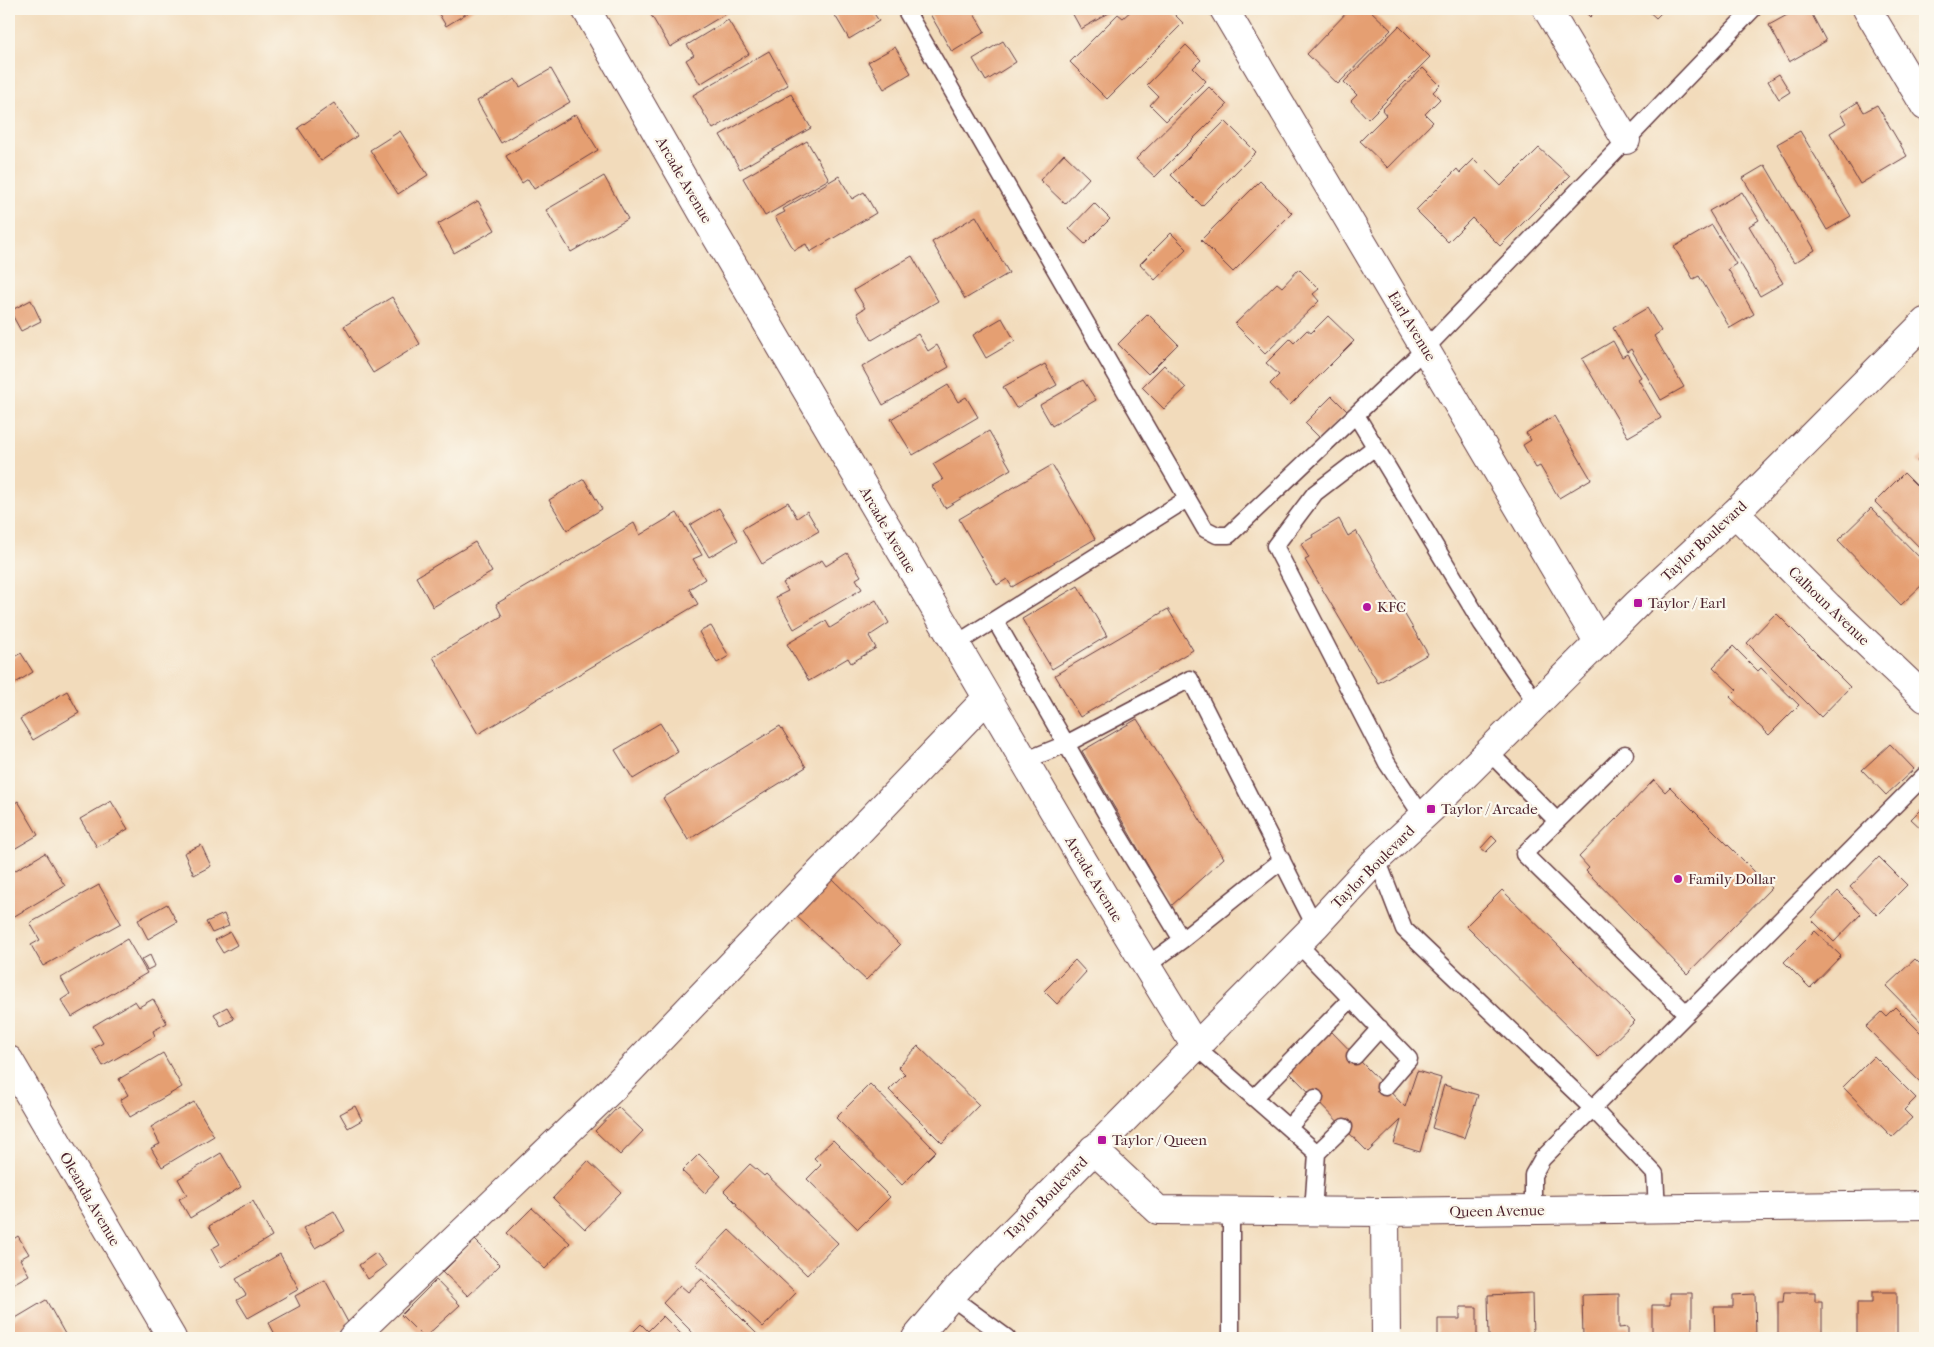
<svg xmlns="http://www.w3.org/2000/svg" width="1934" height="1347" viewBox="0 0 1934 1347" font-family="'IM FELL French Canon',serif">
<style>
.building{fill:#e59f72}
.lines{fill:none;stroke-linecap:round;stroke-linejoin:round}
.lane-casing{stroke:#633b41;stroke-width:19}
.street-casing{stroke:#633b41;stroke-width:30}
.primary-casing{stroke:#633b41;stroke-width:30}
.lane{stroke:#fff;stroke-width:16}
.street{stroke:#fff;stroke-width:28}
.primary{stroke:#fff;stroke-width:28}
.poi-dot{fill:#b5179e;stroke:#fbf7ec;stroke-width:2}
.labels{text-anchor:middle;dominant-baseline:central;stroke-width:4.5;stroke-linejoin:round;paint-order:stroke}
.street-label{font-size:15px;fill:#4a1f2b;stroke:#fbf7ec}
.poi-label{font-size:15px;fill:#4a1f2b;stroke:#fbf7ec;text-anchor:start}
</style>
<rect width="100%" height="100%" fill="#fbf7ec"/>
<filter id="ink" filterUnits="userSpaceOnUse"><feTurbulence type="fractalNoise" baseFrequency=".02" numOctaves="2"/><feDisplacementMap in="SourceGraphic" scale="10" xChannelSelector="R" yChannelSelector="G"/><feConvolveMatrix kernelMatrix="1 2 1 2 8 2 1 2 1" color-interpolation-filters="sRGB"/></filter>
<filter id="wash" filterUnits="userSpaceOnUse"><feTurbulence type="fractalNoise" baseFrequency=".0096" numOctaves="4" result="noise"/><feDisplacementMap in="SourceGraphic" scale="20" xChannelSelector="R" yChannelSelector="G"/><feGaussianBlur stdDeviation="1.12" result="paint"/><feColorMatrix in="noise" values="0 0 0 0 0 0 0 0 0 0 0 0 0 0 0 0 0 1.4 0 .05"/><feComposite in="paint" operator="in"/></filter>
<g filter="url(#wash)">
<rect width="100%" height="100%" fill="#f2dbbb"/>
<g id="blocks">
<path class="building" d="M436 9H474L446 26Z
M649 9H731L732 10 670 47 648 10Z
M838 9H871L879 21 849 39 833 12Z
M940 9H971L985 32 952 52 930 14Z
M1070 9H1116L1081 29Z
M1133 9H1169L1183 23 1107 99 1070 62 1118 14 1123 18Z
M1350 9H1369L1391 30 1338 84 1307 54Z
M1582 9H1598L1590 17Z
M1646 9H1665L1656 18Z
M1798 9H1809L1826 41 1789 62 1769 25Z
M728 20 749 54 700 84 686 60 694 55 687 45Z
M1399 26 1430 57 1368 119 1351 101 1357 95 1344 82Z
M1003 41 1016 62 986 81 973 59Z
M1186 45 1201 60 1193 68 1206 81 1166 121 1150 105 1158 96 1147 85Z
M895 47 911 73 884 89 868 62Z
M769 51 788 85 713 129 693 95Z
M1423 68 1440 85 1433 92 1440 99 1425 114 1433 122 1388 168 1360 141 1386 115 1382 110Z
M551 69 570 102 501 143 477 101 515 79 520 87Z
M1779 74 1790 92 1779 99 1768 81Z
M1209 87 1227 105 1155 177 1136 159Z
M791 94 811 128 740 169 720 135Z
M1858 102 1864 112 1877 105 1907 156 1860 184 1830 133 1846 123 1840 113Z
M334 103 357 136 321 161 298 128Z
M576 114 598 150 534 189 528 179 522 183 506 156Z
M1225 121 1256 152 1202 206 1171 175Z
M400 131 428 175 398 194 370 150Z
M1800 131 1851 216 1827 230 1777 144Z
M807 141 829 179 765 216 743 178Z
M1539 148 1570 176 1500 246 1472 218 1448 242 1416 210 1457 169 1460 173 1474 159 1501 186Z
M1064 154 1089 178 1065 204 1040 180Z
M1765 165 1815 250 1794 263 1743 178Z
M604 176 628 219 571 252 546 210Z
M839 176 852 199 864 192 876 213 810 252 806 244 794 250 775 217 785 212 783 209Z
M1260 181 1292 213 1233 272 1201 240Z
M1742 192 1759 220 1749 226 1783 283 1760 296 1709 211Z
M478 201 495 230 454 253 438 224Z
M1094 203 1110 219 1085 244 1069 229Z
M976 216 1009 273 965 299 932 242Z
M1712 225 1736 264 1728 269 1754 314 1730 328 1699 276 1693 279 1674 247Z
M1171 233 1187 249 1155 280 1140 264Z
M912 256 938 301 872 340 857 313 865 308 854 290Z
M1299 269 1319 289 1313 294 1319 301 1265 354 1235 324 1277 283 1282 287Z
M392 297 420 344 373 373 344 326Z
M31 300 41 321 21 331 10 311Z
M1647 308 1661 331 1654 336 1684 387 1661 400 1631 349 1627 352 1613 328Z
M1148 314 1178 344 1148 374 1118 344Z
M1328 316 1354 341 1290 405 1270 384 1279 375 1266 363 1290 339 1294 343 1307 330 1311 333Z
M1002 318 1015 341 986 358 973 335Z
M918 334 928 351 937 345 949 367 883 405 862 367Z
M1613 341 1622 357 1627 354 1641 377 1638 379 1661 418 1628 437 1582 359Z
M1045 364 1057 385 1016 408 1003 387Z
M1164 365 1186 388 1164 409 1142 387Z
M1083 380 1096 400 1052 426 1040 405Z
M948 385 958 402 966 397 978 417 913 455 891 419Z
M1332 396 1347 411 1320 438 1305 423Z
M1554 416 1591 479 1559 498 1540 466 1536 468 1523 445 1531 440 1526 433Z
M989 431 1011 469 945 508 932 486 943 480 933 464Z
M1925 453V469L1917 461Z
M1052 465 1095 539 1012 587 1007 579 997 585 959 519Z
M1904 473 1925 494V553L1875 502Z
M584 479 602 509 567 530 549 500Z
M788 502 797 518 807 511 819 531 762 564 742 529Z
M719 508 738 540 709 557 690 525Z
M1871 508 1925 563V582L1901 605 1838 540Z
M677 513 702 555 693 559 705 579 689 589 698 604 478 734 433 657 502 616 496 604 634 523 640 535Z
M1339 519 1348 536 1356 531 1428 654 1378 683 1305 560 1309 558 1301 544 1313 537 1312 535Z
M475 542 492 572 433 607 416 577Z
M847 553 861 576 856 579 862 589 794 629 776 597 788 591 783 583 822 560 826 566Z
M1078 586 1107 636 1052 669 1022 619Z
M876 600 889 623 869 636 876 648 851 663 848 658 809 681 787 644 826 621 830 628Z
M1168 609 1193 650 1080 717 1055 675Z
M1776 613 1850 687 1821 717 1747 643Z
M711 626 729 656 717 663 699 632Z
M1733 646 1758 671 1761 668 1799 705 1769 735 1730 697 1737 690 1713 667Z
M21 653 33 672 9 687V660Z
M67 691 79 713 33 740 20 719Z
M1137 719 1224 858 1171 906 1082 751Z
M660 723 678 752 633 779 615 750Z
M780 726 806 767 688 840 663 798Z
M1890 744 1914 769 1886 795 1862 770Z
M1654 780 1665 792 1670 787 1771 888 1687 974 1586 871 1589 868 1579 857Z
M18 801 38 835 9 852V807Z
M111 801 128 829 97 847 80 819Z
M1925 805V832L1911 819Z
M1492 836 1497 841 1486 852 1481 848Z
M201 845 211 866 194 875 184 853Z
M45 853 65 886 13 917 9 910V896L12 895 9 890V874Z
M1879 857 1907 885 1877 915 1850 887Z
M831 878 900 945 866 980 795 915Z
M99 885 121 923 43 966 31 945 40 940 30 923Z
M1502 890 1635 1021 1598 1057 1466 926Z
M1838 891 1861 914 1834 942 1811 919Z
M167 904 177 922 148 939 138 920Z
M224 914 229 926 212 933 206 922Z
M1815 931 1841 956 1810 988 1784 962Z
M230 932 237 945 223 953 215 940Z
M127 939 147 973 72 1017 61 1000 70 994 61 978Z
M150 955 155 966 147 970 141 960Z
M1915 959 1925 969V1026L1886 986Z
M1075 960 1086 972 1057 1004 1044 991Z
M153 999 167 1023 153 1031 155 1036 103 1066 93 1049 103 1043 93 1026 135 1001 139 1007Z
M227 1007 234 1019 221 1026 214 1014Z
M1895 1007 1925 1037V1087L1866 1027 1882 1012 1886 1016Z
M1330 1030 1405 1107 1417 1071 1441 1078 1420 1152 1394 1144 1401 1120 1368 1152 1289 1072Z
M918 1046 979 1105 942 1143 889 1090 905 1074 898 1067Z
M163 1053 182 1087 130 1117 120 1100 128 1095 119 1079Z
M1874 1056 1916 1098 1904 1110 1912 1118 1892 1137 1843 1087Z
M870 1084 936 1151 902 1185 836 1118Z
M1444 1085 1478 1095 1464 1138 1432 1128Z
M194 1102 214 1136 162 1167 151 1148 160 1144 151 1127Z
M355 1106 362 1120 348 1128 340 1114Z
M618 1107 643 1131 620 1155 595 1131Z
M833 1140 890 1197 858 1229 807 1179 821 1165 814 1158Z
M221 1153 241 1187 190 1218 179 1199 187 1195 178 1179Z
M699 1154 721 1176 705 1193 682 1171Z
M588 1161 621 1192 585 1229 553 1198Z
M750 1164 764 1176 766 1174 838 1243 807 1275 736 1206 737 1204 724 1191Z
M253 1201 272 1236 221 1267 211 1249 220 1244 209 1226Z
M532 1208 570 1243 545 1269 507 1233Z
M334 1211 345 1231 315 1248 303 1228Z
M729 1230 796 1293 763 1327 696 1264Z
M18 1236 29 1254 20 1259 29 1275 9 1286V1242Z
M475 1240 500 1265 468 1296 443 1272Z
M376 1253 386 1266 368 1279 359 1265Z
M280 1254 299 1289 248 1318 237 1300 246 1295 236 1279Z
M702 1279 757 1334 753 1338H698L663 1303 680 1285 688 1292Z
M325 1280 350 1326 327 1338H277L269 1323 300 1306 295 1296Z
M436 1280 460 1305 424 1338 401 1315Z
M1784 1292H1815V1302H1822V1338H1778V1302H1783Z
M1872 1292H1897V1338H1857V1303H1872Z
M1532 1293 1533 1338H1489L1488 1295Z
M1670 1293H1692V1338H1652V1305H1670Z
M1619 1294V1328L1628 1327V1338H1583L1582 1295Z
M1755 1294 1756 1338H1715L1714 1307H1733V1295Z
M46 1300 65 1334 58 1338H9V1322Z
M1460 1307H1477V1338H1438V1319H1460Z
M663 1316 685 1338H627L641 1324 648 1331Z"/>
</g>
</g>
<g filter="url(#ink)">
<use href="#blocks" fill-opacity="0" stroke="#633b41" stroke-width="1"/>
<g class="lines">
<defs>
<path id="lane" d="M905 9 1205 529 1217 535H1229L1426 348 1753 9
M1356 415 1482 624 1537 704
M1375 447 1315 493 1275 546 1387 763 1423 817
M995 620 1119 836 1182 940
M956 644 1187 499
M1489 752 1557 821
M1625 754 1524 854 1687 1014
M1024 761 1066 744 1190 679 1315 926
M1377 859 1404 929 1593 1109 1655 1174 1657 1209
M1298 944 1409 1059 1385 1087
M1146 966 1182 940 1282 860
M1196 1047 1317 1153 1313 1212
M1355 1056 1380 1028
M1254 1098 1351 999
M1289 1127 1315 1098
M1317 1153 1344 1127
M1533 1211V1175L1542 1159 1925 775
M951 1297 1007 1338
M1231 1338V1211"/>
<path id="street" d="M586 9 716 236 1102 893 1196 1047
M1224 9 1599 643
M1547 9 1626 140
M1867 9 1925 106
M1735 513 1828 606 1925 698
M9 1060 172 1338
M1093 1149 1158 1210 1385 1212 1925 1205
M1385 1212 1386 1338
M352 1338 613 1088 987 698"/>
<path id="primary" d="M916 1338 959 1287 996 1249 1315 926 1377 859 1431 809 1638 603 1735 513 1925 322"/>
</defs>
<use href="#lane" class="lane-casing"/>
<use href="#street" class="street-casing"/>
<use href="#primary" class="primary-casing"/>
<use href="#lane" class="lane"/>
<use href="#street" class="street"/>
<use href="#primary" class="primary"/>
</g>
</g>
<g class="poi-dot">
<rect x="1633" y="598" width="10" height="10" rx="2.5"/>
<circle cx="1367" cy="607" r="5"/>
<rect x="1426" y="804" width="10" height="10" rx="2.5"/>
<circle cx="1678" cy="879" r="5"/>
<rect x="1097" y="1135" width="10" height="10" rx="2.5"/>
</g>
<g class="labels">
<g class="street-label">
<text transform="translate(684 180) rotate(60)">Arcade Avenue</text>
<text transform="translate(1412 326) rotate(59)">Earl Avenue</text>
<text transform="translate(888 530) rotate(60)">Arcade Avenue</text>
<text transform="translate(1704 541) rotate(-43)">Taylor Boulevard</text>
<text transform="translate(1829 606) rotate(44)">Calhoun Avenue</text>
<text transform="translate(1373 867) rotate(-45)">Taylor Boulevard</text>
<text transform="translate(1094 879) rotate(59)">Arcade Avenue</text>
<text transform="translate(1046 1198) rotate(-45)">Taylor Boulevard</text>
<text transform="translate(90 1199) rotate(60)">Oleanda Avenue</text>
<text transform="translate(1497 1211) rotate(-1)">Queen Avenue</text>
</g>
<g class="poi-label">
<text x="1648" y="603">Taylor / Earl</text>
<text x="1377" y="607">KFC</text>
<text x="1441" y="809">Taylor / Arcade</text>
<text x="1688" y="879">Family Dollar</text>
<text x="1112" y="1140">Taylor / Queen</text>
</g>
</g>
<rect width="1934" height="1347" fill="none" stroke="#fbf7ec" stroke-width="30"/>
</svg>
